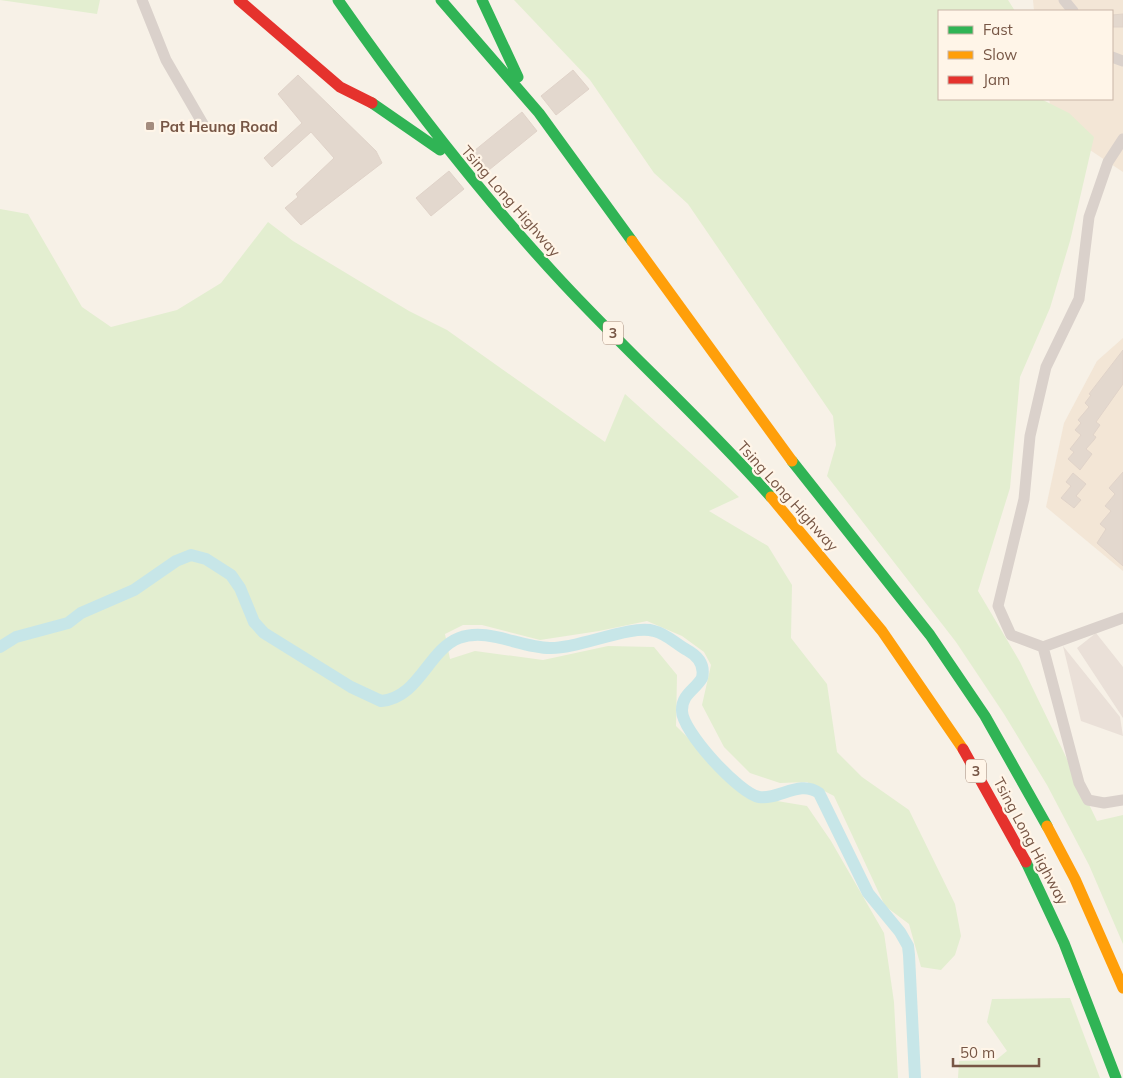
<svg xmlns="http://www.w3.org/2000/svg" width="1123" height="1078" viewBox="0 0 1123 1078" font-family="Mulish,sans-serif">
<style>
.residential{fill:#f3e6d6}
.industrial{fill:#eae0d8}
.green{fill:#e3eed0}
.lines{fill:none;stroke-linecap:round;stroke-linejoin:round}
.canal{stroke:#c7e6e8;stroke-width:12}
.building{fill:#e3d8ce;stroke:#e0d3c9}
.street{stroke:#dad1cb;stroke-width:11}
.fast{stroke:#30b455;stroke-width:11}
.slow{stroke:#ff9f0a;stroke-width:11}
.jam{stroke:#e5322d;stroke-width:11}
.poi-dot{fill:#a48c7e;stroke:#fff5e8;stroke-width:2}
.labels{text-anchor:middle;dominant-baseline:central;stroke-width:4.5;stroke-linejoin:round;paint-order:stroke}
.shield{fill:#fff5e8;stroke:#a08676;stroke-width:1}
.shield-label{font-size:14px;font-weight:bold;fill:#775645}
.poi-label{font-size:15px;font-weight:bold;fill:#775645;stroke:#fff5e8;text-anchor:start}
.street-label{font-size:15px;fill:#775645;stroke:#fff5e8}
</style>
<rect width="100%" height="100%" fill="#f7f1e7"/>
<path class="residential" d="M1033 0H1123V172L1054 126 1049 99H1112V11H1034Z
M1123 338V571L1046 507 1064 423 1097 361Z"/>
<path class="industrial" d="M1096 633 1123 667V718L1077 648Z
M1063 646 1120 717 1123 736 1081 721Z"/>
<path class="green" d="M0 0H100L97 14Z
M514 0H1008L1015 11H939V99H1041L1069 113 1094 137 1070 241 1050 308 1020 377 1010 488 978 591 1020 662 1097 821 1123 815V944L1089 865 1047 785 1004 714 956 642 827 476 836 445 833 416 688 204 654 173 590 80Z
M0 209 28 214 82 307 111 327 177 310 221 283 268 222 293 241 409 311 447 330 605 442 625 394 739 497 709 511 768 546 792 585 791 638 827 684 837 752 862 777 909 810 955 904 961 936 955 955 941 970 921 967 909 924 885 906 834 796 807 782 780 783 750 773 724 747 702 705 711 665 704 652 682 636 647 621 599 631 540 640 482 625H463L445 634 450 659 475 651 543 660 608 646 654 647 677 675 676 726 747 796 807 806 831 841 884 933 894 1002 898 1078H0Z
M1070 998 1100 1078H958L959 1061 996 1060 1007 1051 987 1022 992 999Z"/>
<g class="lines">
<path class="canal" d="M0 647 16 637 68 623 81 613 134 590 176 561 191 555 206 559 231 575 240 588 254 622 264 633 351 687 381 701C419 698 428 650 459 638 488 627 520 648 550 648 578 649 631 624 654 631 667 634 676 644 687 650 698 656 705 665 702 678 695 690 682 694 682 710 681 731 740 794 759 797 779 800 800 779 819 793L868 893 900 932 908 946 909 955 915 1078"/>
</g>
<path class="building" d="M1123 14V27H1112V15Z
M573 70 589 89 556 115 541 96Z
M298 75 376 151 382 163 301 225 285 208 298 197 296 194 334 158 311 132 272 167 264 158 302 123 278 94Z
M522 112 537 131 484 174 469 155Z
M449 171 464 189 431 216 416 198Z
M1123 350V384L1096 422 1100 425 1093 435 1096 437 1094 440 1086 449 1092 454 1080 470 1068 459 1074 452 1070 449 1081 435 1075 430 1081 423 1078 420 1089 407 1085 403 1091 395 1089 394Z
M1123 472V566L1097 543 1106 529 1100 524 1111 511 1105 506 1115 494 1109 488Z
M1073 473 1086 484 1076 496 1081 500 1074 508 1061 498 1071 486 1066 482Z"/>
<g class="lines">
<path class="street" d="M142 0 166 60 203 124
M1064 0 1073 11
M1112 57 1123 61
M1123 139 1108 162 1089 217 1079 299 1046 367 1030 436 1024 499 998 606 1011 635 1043 647 1123 618
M1043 647 1079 783 1088 800 1104 803 1123 800"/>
<path class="fast" d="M338 0C407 99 481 195 563 283 631 356 705 422 771 497
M441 0 539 113 632 241
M482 0 518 77
M372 103 440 150
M792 461 930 635 985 716 1047 826
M1026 862 1064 943 1116 1078"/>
<path class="slow" d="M632 241 792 461
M771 497 882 631 963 749
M1047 826 1075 879 1123 988"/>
<path class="jam" d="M239 0 340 87 372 103
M963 749 1026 862"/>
</g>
<rect class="poi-dot" x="145" y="121" width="10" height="10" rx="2.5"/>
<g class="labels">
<g class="shield">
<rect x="603" y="321.5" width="20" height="23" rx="4"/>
<rect x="966" y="759.5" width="20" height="23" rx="4"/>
</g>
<g class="shield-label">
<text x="613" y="333">3</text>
<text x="976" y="771">3</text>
</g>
<g class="poi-label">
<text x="160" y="126">Pat Heung Road</text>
</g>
<g class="street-label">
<text transform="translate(511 201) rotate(49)">Tsing Long Highway</text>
<text transform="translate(788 496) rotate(48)">Tsing Long Highway</text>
<text transform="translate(1031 841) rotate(62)">Tsing Long Highway</text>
</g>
</g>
<rect x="938" y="10" width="175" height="90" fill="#fff5e8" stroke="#c9b5a7"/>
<rect x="948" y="26" width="25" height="8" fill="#30b455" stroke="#c9b5a7"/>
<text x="983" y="35" font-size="15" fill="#775645">Fast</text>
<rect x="948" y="51" width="25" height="8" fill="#ff9f0a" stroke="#c9b5a7"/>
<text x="983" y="60" font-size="15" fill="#775645">Slow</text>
<rect x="948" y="76" width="25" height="8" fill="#e5322d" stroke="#c9b5a7"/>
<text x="983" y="85" font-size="15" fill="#775645">Jam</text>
<path d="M953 1058v8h86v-8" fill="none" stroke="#775645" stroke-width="2.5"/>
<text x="960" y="1058" font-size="15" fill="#775645" stroke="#fff5e8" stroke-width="4" paint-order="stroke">50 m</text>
</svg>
